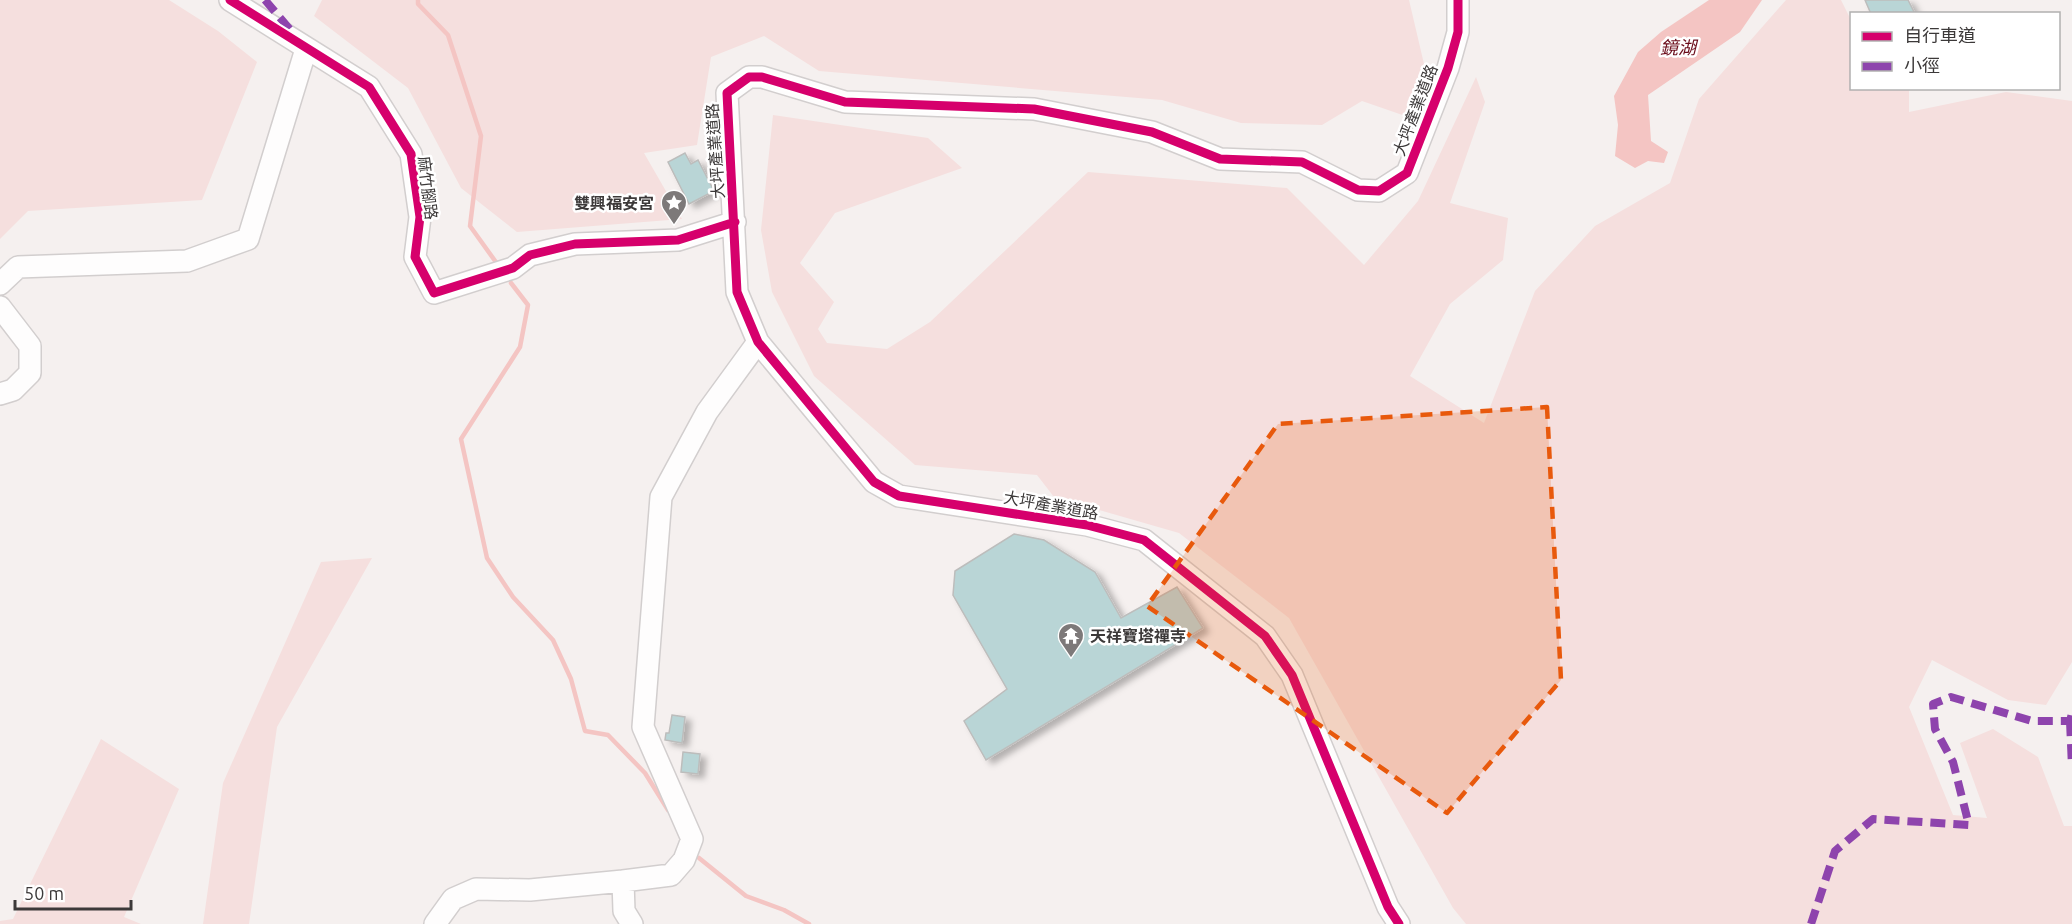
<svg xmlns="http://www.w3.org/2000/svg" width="2072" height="924" viewBox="0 0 2072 924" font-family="Ubuntu,'Noto Sans TC',sans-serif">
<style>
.green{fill:#f5dfde}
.water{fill:#f4c5c3}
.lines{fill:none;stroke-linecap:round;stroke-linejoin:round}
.stream{stroke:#f4c5c3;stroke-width:4.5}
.building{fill:#b9d5d6;stroke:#bdbdbc;stroke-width:1.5;filter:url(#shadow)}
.minor-casing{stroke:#d2cece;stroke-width:24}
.minor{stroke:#fefdfd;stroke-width:21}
.quiet{stroke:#8e44ad;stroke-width:8;stroke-dasharray:15 8;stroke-linecap:butt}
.cycleway-casing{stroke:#fff;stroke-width:13}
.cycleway{stroke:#d6006c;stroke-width:9}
.marked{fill:#e8590c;fill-opacity:0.2;stroke:#e8590c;stroke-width:4.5;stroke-dasharray:12 8;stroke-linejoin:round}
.labels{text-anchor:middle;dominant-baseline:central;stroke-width:5;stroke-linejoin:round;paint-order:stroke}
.street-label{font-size:16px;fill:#3c3939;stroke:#fff}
.poi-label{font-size:16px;font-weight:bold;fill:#3c3939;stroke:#fff;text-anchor:end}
.water-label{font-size:18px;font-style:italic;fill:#6b0c1a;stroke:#fff}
</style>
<defs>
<filter id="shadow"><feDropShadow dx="6" dy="4" stdDeviation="3" flood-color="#0004"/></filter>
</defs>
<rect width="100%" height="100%" fill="#f5f0ef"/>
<path class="green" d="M0 0H169L218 31 257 62 202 200 28 211 0 239Z
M322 0H1409L1428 81 1414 119 1362 101 1322 125 1241 123 1162 100 819 71 764 36 711 57 697 145 644 153 682 219 517 232 461 188 408 88 314 16Z
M1786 0H1841L1851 20 1852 88 1909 89V112L2006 92 2072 101V662L2046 705 2008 700 1932 660 1909 707 1953 815 1987 818 1960 743 1993 729 2038 757 2064 826H2072V924H1466L1453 908 1289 618 1179 533 1054 497 1037 475 915 465 814 376 772 292 761 230 773 115 928 138 962 168 835 213 800 263 834 302 818 329 827 343 887 349 930 322 1088 172 1287 188 1364 265 1418 201 1476 77 1485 102 1450 203 1508 218 1503 260 1450 304 1410 376 1484 423 1535 291 1595 226 1670 183 1699 99Z
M372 558 277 727 249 924H203L223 783 321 562Z
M101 739 179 789 124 917 141 924H0V921L13 919Z"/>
<path class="water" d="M1709 0H1762L1740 32 1648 95 1651 141 1668 152 1664 163 1648 161 1635 168 1615 156 1618 125 1614 96 1638 52 1661 32Z"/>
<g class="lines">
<path class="stream" d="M418 0V4L448 35 481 136 470 226 498 265
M511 283 528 305 520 347 461 439 487 558 513 597 553 640 571 679 585 731 608 735 645 773 668 810
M699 858 746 896 784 910 809 924"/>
</g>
<path class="building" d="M1865 0H1908L1915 14H1871Z
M685 153 691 164 698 160 714 191 689 204 668 162Z
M1014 534 1044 540 1095 572 1121 618 1177 587 1203 628 986 760 964 721 1007 689 953 595 955 571Z
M672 715 685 717 682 743 665 740 666 733H669Z
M683 752 700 754 698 774 681 772Z"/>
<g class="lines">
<defs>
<path id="minor" d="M230 0 369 87 411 154 420 217 415 257 434 293 513 268 530 255 575 244 678 240 735 222
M0 284 18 267 187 261 248 239 306 49
M0 307 30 346V373L13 390 0 394
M435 924 453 899 476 889 530 890 623 881
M632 924 624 911 623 881 671 875 684 860 692 839 643 727 661 497 707 412 758 342
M1399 924 1388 907 1292 675 1265 636 1144 540 1087 525 899 496 874 482 758 342 737 292 727 93 749 77H762L845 102 1034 109 1152 132 1220 159 1302 162 1358 190 1379 191 1407 173 1448 68 1458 32V0"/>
</defs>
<use href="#minor" class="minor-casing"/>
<use href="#minor" class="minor"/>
<path class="quiet" d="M265 0 293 33
M2070 721 2072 767
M1811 924 1835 851 1873 819 1969 825 1953 762 1935 729 1933 704 1951 697 2032 721H2070L2072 713"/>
<defs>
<path id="cycleway" d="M230 0 369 87 411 154 420 217 415 257 434 293 513 268 530 255 575 244 678 240 735 222
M1399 924 1388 907 1292 675 1265 636 1144 540 1087 525 899 496 874 482 758 342 737 292 727 93 749 77H762L845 102 1034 109 1152 132 1220 159 1302 162 1358 190 1379 191 1407 173 1448 68 1458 32V0"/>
</defs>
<use href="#cycleway" class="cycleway-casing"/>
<use href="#cycleway" class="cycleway"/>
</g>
<path class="marked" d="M1547 407 1561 680 1447 813 1147 606 1278 424Z"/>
<defs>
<symbol id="sight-pin" viewBox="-11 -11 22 30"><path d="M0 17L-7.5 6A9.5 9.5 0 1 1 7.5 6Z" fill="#7d7979" stroke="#fff"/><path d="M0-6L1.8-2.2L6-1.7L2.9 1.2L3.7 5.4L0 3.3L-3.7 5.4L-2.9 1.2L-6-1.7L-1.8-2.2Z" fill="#fff"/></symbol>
<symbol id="temple-pin" viewBox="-11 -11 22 30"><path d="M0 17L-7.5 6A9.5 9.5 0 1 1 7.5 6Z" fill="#7d7979" stroke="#fff"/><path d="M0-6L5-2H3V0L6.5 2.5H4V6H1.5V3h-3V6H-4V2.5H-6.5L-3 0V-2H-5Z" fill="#fff"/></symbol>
</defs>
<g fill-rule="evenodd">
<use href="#sight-pin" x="659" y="188" width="30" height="40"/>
<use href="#temple-pin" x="1056" y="621" width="30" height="40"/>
</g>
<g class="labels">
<g class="street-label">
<text transform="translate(1415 110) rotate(-69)">大坪產業道路</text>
<text transform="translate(715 151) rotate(-94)">大坪產業道路</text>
<text transform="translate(428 188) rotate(83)">麻竹腳路</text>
<text transform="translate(1051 505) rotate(10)">大坪產業道路</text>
</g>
<g class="poi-label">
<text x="654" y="203">雙興福安宮</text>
<text x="1090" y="636" text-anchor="start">天祥寶塔禪寺</text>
</g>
<g class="water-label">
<text x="1678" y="47">鏡湖</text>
</g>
</g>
<rect x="1850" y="12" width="210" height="78" fill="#ffffff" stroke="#b1b0b0" stroke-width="1.5"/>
<rect x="1862" y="32" width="30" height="9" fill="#d6006c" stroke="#b1b0b0" stroke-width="1.5"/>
<text x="1904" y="42" font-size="18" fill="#3c3939">自行車道</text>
<rect x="1862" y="62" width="30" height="9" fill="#8e44ad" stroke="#b1b0b0" stroke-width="1.5"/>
<text x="1904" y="72" font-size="18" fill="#3c3939">小徑</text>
<path d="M15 900v9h116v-9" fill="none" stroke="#3c3939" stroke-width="3"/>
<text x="24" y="900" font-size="18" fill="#3c3939" stroke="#ffffff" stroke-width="4.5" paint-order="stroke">50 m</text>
</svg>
